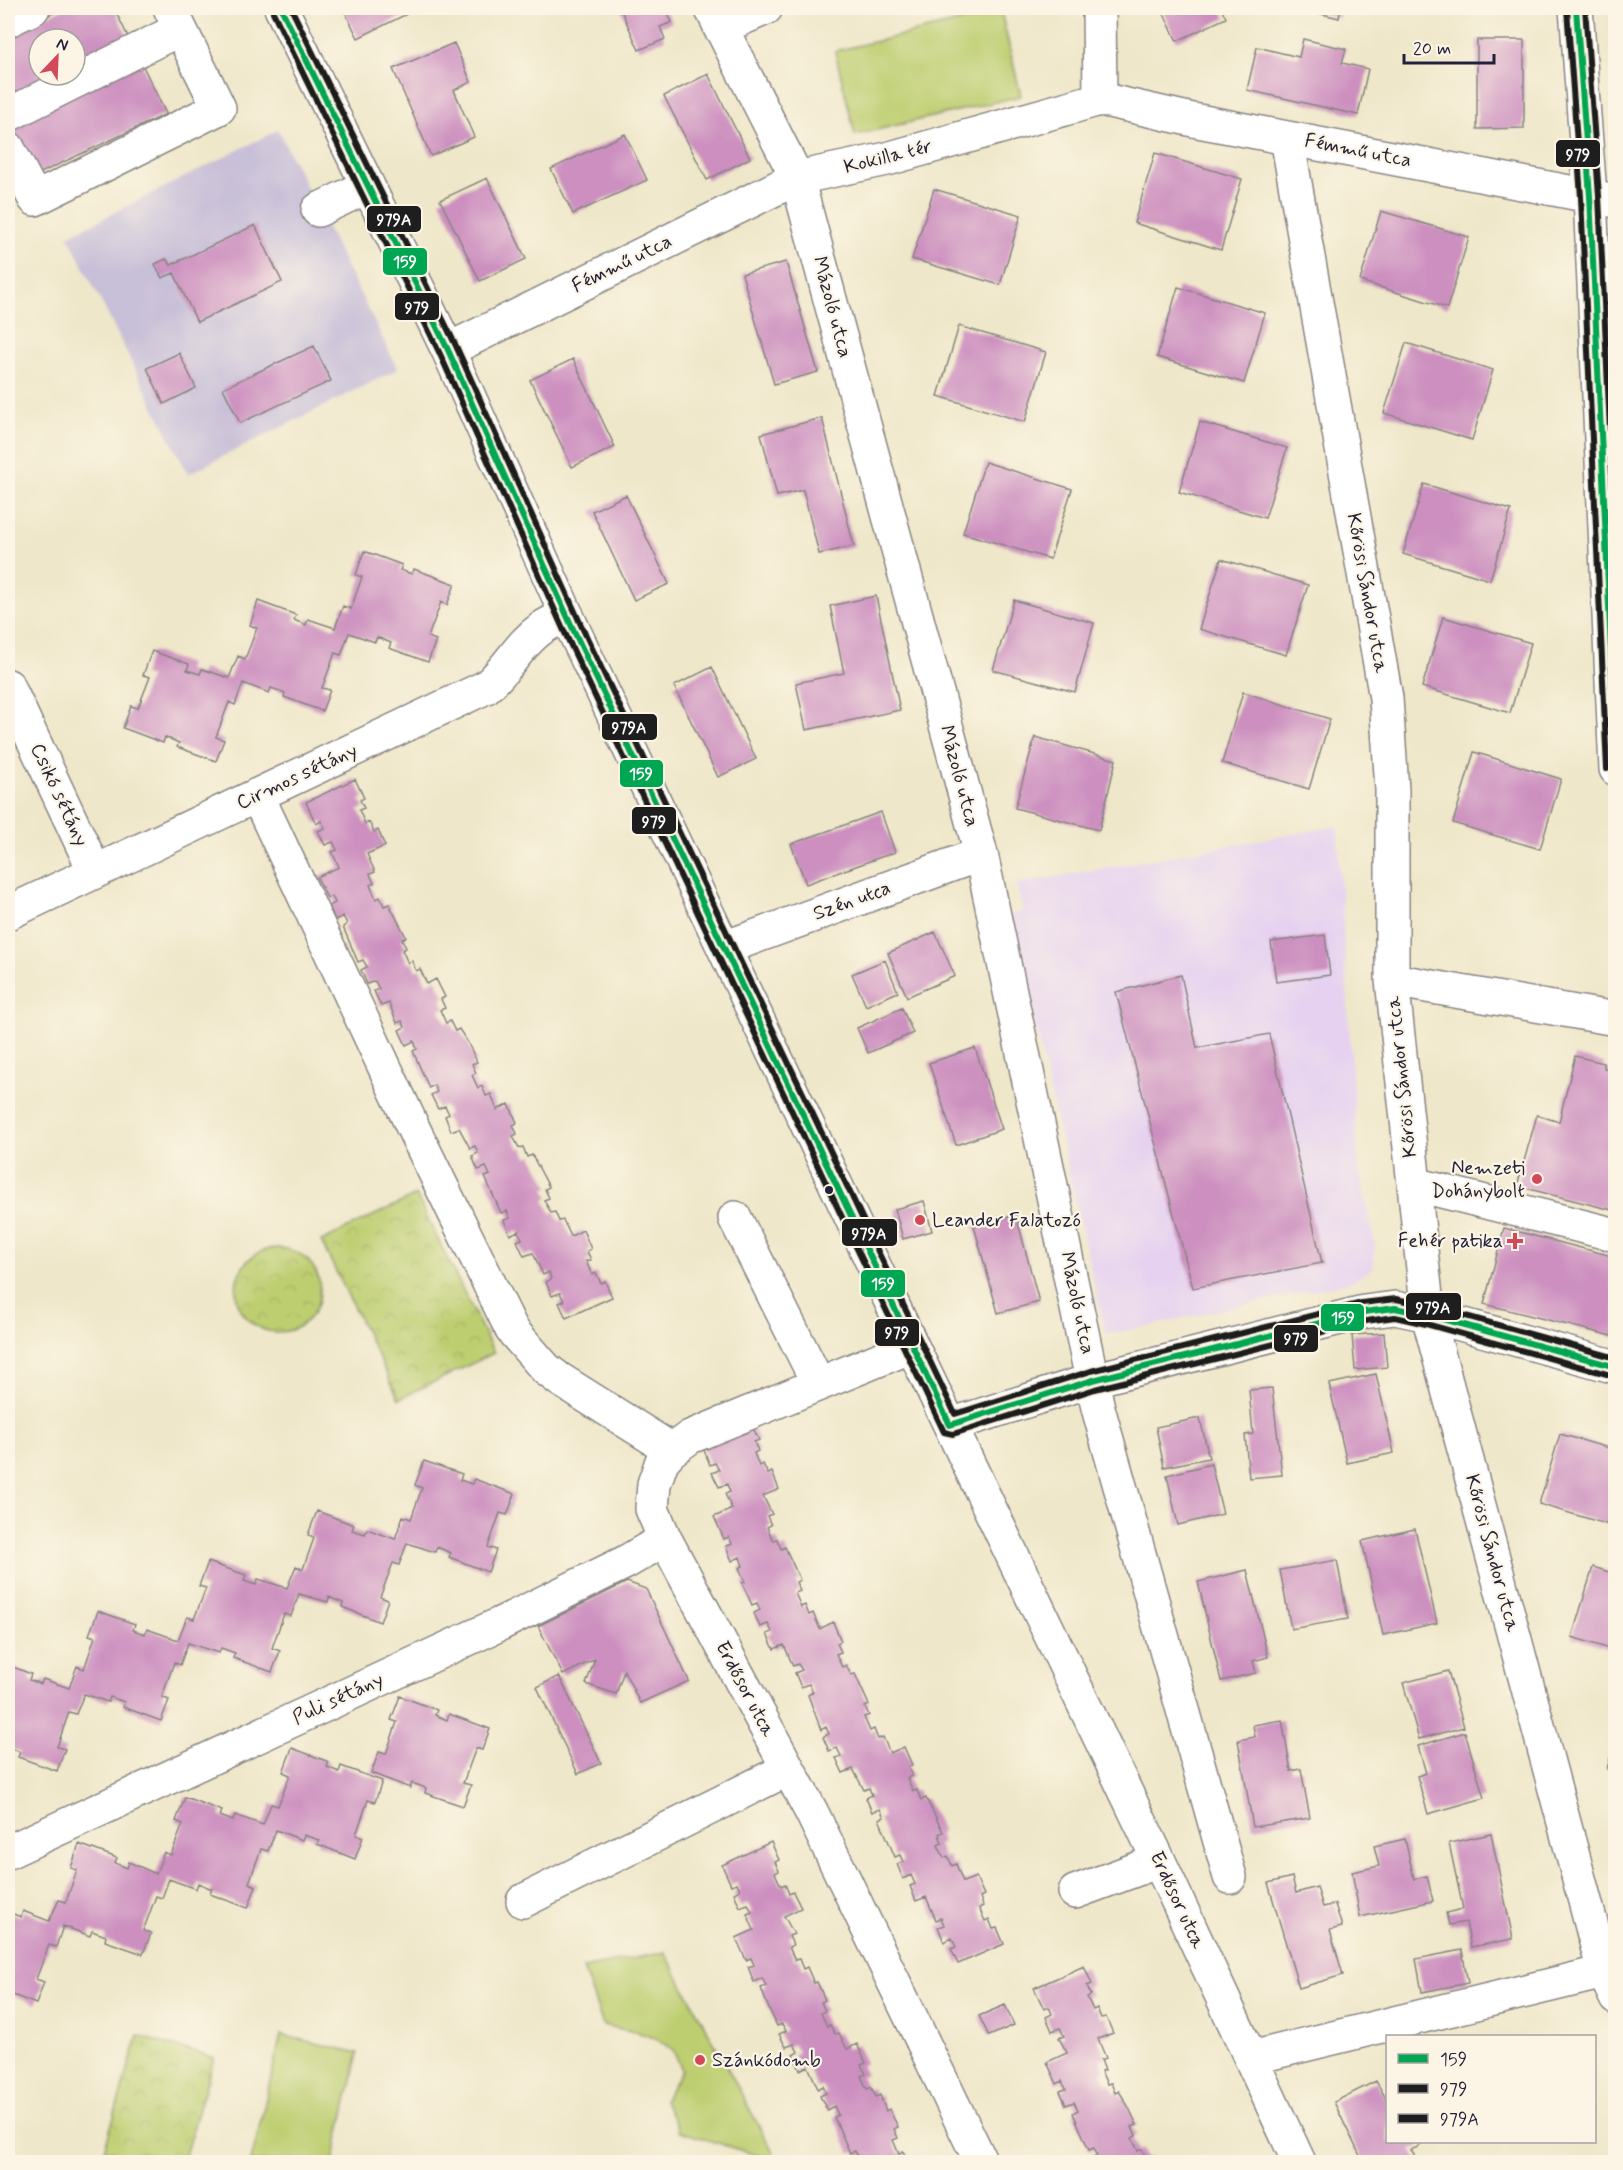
<svg xmlns="http://www.w3.org/2000/svg" width="1623" height="2170" viewBox="0 0 1623 2170" font-family="Mynerve,sans-serif">
<style>
.built{fill:#e6d2f0}
.industrial{fill:#c8bfd8}
.park{fill:url(#park-crowns);stroke:#707856;stroke-width:1.5}
.garden{fill:#bdce70;stroke:#707856;stroke-width:1.5}
.building{fill:#cc8fbf}
.lines{fill:none;stroke-linecap:round;stroke-linejoin:round}
.minor-casing{stroke:#888482;stroke-width:36}
.minor{stroke:#fff;stroke-width:33}
.bus-1-casing{stroke:#fcf5e5;stroke-width:10}
.bus-2-casing{stroke:#fcf5e5;stroke-width:10}
.bus-3-casing{stroke:#fcf5e5;stroke-width:10}
.bus-1{stroke:#00a651;stroke-width:6}
.bus-2{stroke:#1e1e1e;stroke-width:6}
.bus-3{stroke:#1e1e1e;stroke-width:6}
.poi-dot{fill:#d1495b;stroke:#fcf5e5;stroke-width:2}
.bus-dot{fill:#22223b;stroke:#fcf5e5;stroke-width:2}
.labels{text-anchor:middle;dominant-baseline:central;stroke-width:4.5;stroke-linejoin:round;paint-order:stroke}
.street-label{font-size:20px;fill:#22223b;stroke:#fcf5e5}
.poi-label{font-size:20px;fill:#22223b;stroke:#fcf5e5;text-anchor:end}
.line-badge{stroke:#fcf5e5;stroke-width:2}
.badge-label{font-size:16px;text-anchor:middle;font-weight:bold;fill:#fff}
</style>
<defs>
<pattern id="park-crowns" width="20" height="18" patternUnits="userSpaceOnUse" patternTransform="scale(1.5)"><rect width="20" height="18" fill="#bdce70"/><path d="M2 6a3 3 0 1 1 6 0M12 15a3 3 0 1 1 6 0" fill="none" stroke="#a2b162"/></pattern>
</defs>
<rect width="100%" height="100%" fill="#fcf5e5"/>
<filter id="ink" filterUnits="userSpaceOnUse"><feTurbulence type="fractalNoise" baseFrequency=".0167" numOctaves="2"/><feDisplacementMap in="SourceGraphic" scale="12" xChannelSelector="R" yChannelSelector="G"/><feConvolveMatrix kernelMatrix="1 2 1 2 8 2 1 2 1" color-interpolation-filters="sRGB"/></filter>
<filter id="wash" filterUnits="userSpaceOnUse"><feTurbulence type="fractalNoise" baseFrequency=".008" numOctaves="4" result="noise"/><feDisplacementMap in="SourceGraphic" scale="24" xChannelSelector="R" yChannelSelector="G"/><feGaussianBlur stdDeviation="1.35" result="paint"/><feColorMatrix in="noise" values="0 0 0 0 0 0 0 0 0 0 0 0 0 0 0 0 0 1.4 0 .05"/><feComposite in="paint" operator="in"/></filter>
<g filter="url(#wash)">
<rect width="100%" height="100%" fill="#efe7c9"/>
<path class="built" d="M1337 826 1358 1166 1375 1245 1373 1269 1351 1282 1106 1335 1010 916 1023 912 1016 884Z"/>
<path class="industrial" d="M278 130 398 369 188 474 68 236Z"/>
<path class="park" d="M416 1195 494 1353 399 1399 321 1241Z
M236 1290a42 42 0 1 1 84 0a42 42 0 1 1-84 0Z
M138 2036 214 2058 183 2162H148L104 2150Z"/>
<path class="garden" d="M1001 12 1021 96 855 135 835 51Z
M665 1952 778 2162 679 2131 664 2100 682 2070C679 2064 676 2054 671 2049 652 2032 626 2031 603 2025L583 1968Z
M281 2035 358 2053 333 2162H251Z"/>
<g id="blocks">
<path class="building" d="M64 8H114L130 41 75 67V39H39V75H57L8 98V34Z
M343 8H404L407 14 358 38Z
M620 8H665L672 22 660 27 665 39 639 50Z
M1161 8H1221L1226 18 1177 41Z
M1297 8H1341L1339 18Z
M1303 39 1346 49 1342 63 1368 69 1358 115 1247 90 1257 47 1299 57Z
M1477 40H1524V128L1477 129Z
M454 43 471 82 454 90 474 137 431 156 393 69Z
M141 62 166 114 32 177 8 125Z
M708 74 750 158 707 180 664 96Z
M625 134 647 180 573 214 551 169Z
M1155 153 1242 179 1221 250 1134 223Z
M487 178 526 259 480 281 440 200Z
M934 189 1021 215 1000 285 912 259Z
M1381 211 1469 237 1447 308 1360 281Z
M255 225 282 282 197 322 174 273 162 278 155 264 166 259 171 265Z
M786 262 818 372 774 384 742 274Z
M1178 287 1265 313 1244 383 1157 357Z
M959 326 1046 352 1025 422 938 396Z
M1406 343 1493 370 1472 440 1384 413Z
M314 346 331 381 240 423 223 388Z
M179 353 196 388 164 404 147 368Z
M573 359 615 447 572 467 530 380Z
M822 418 854 546 819 554 803 490 777 496 761 434Z
M1200 422 1287 448 1265 518 1179 492Z
M985 462 1072 489 1050 559 963 533Z
M1424 484 1511 510 1490 580 1403 554Z
M626 495 669 584 634 600 592 511Z
M364 551 402 565 400 570 412 574 414 569 455 584 447 605 441 602 428 637 436 640 428 662 389 648 391 643 377 637 375 642 349 633 341 655 335 653 322 688 330 690 322 711 284 697 285 693 271 688 269 693 243 683 235 705 229 702 216 737 224 740 216 761 177 747 179 743 165 737 163 743 123 728 131 706 138 708 150 677 143 675 152 651 189 664 187 670 200 674 202 669 229 678 238 656 245 659 257 628 250 625 258 601 296 615 294 620 306 625 308 619 335 628 343 606 351 609 362 577 356 575Z
M1221 559 1308 585 1286 655 1199 629Z
M876 596 900 710 806 730 796 683 844 673 830 606Z
M1014 600 1094 623 1075 692 993 670Z
M1443 617 1531 643 1510 713 1422 687Z
M712 667 756 759 718 777 674 686Z
M1243 692 1330 719 1309 789 1222 763Z
M1035 737 1116 760 1099 830 1015 808Z
M1474 752 1561 779 1540 849 1453 823Z
M355 779 364 798 360 800 364 808 359 810 365 824 369 822 374 832 378 830 385 846 367 854 375 872 370 874 374 883 370 885 376 899 380 897 384 906 389 904 406 937 402 939 406 948 402 950 408 963 412 961 416 971 420 969 427 984 436 979 445 997 441 999 445 1008 440 1010 446 1023 450 1021 455 1031 459 1029 468 1043 477 1062 472 1064 476 1073 472 1075 478 1088 482 1086 486 1096 491 1094 497 1110 509 1104 517 1123 513 1125 517 1134 513 1136 519 1148 523 1147 527 1157 532 1155 549 1187 545 1189 549 1198 544 1200 551 1213 555 1212 559 1221 563 1220 571 1236 583 1230 591 1249 587 1251 591 1260 586 1261 592 1275 596 1273 601 1283 605 1281 612 1297 566 1318 559 1303 564 1301 560 1293 552 1296 546 1282 551 1279 549 1272 543 1275 533 1253 524 1256 517 1241 522 1239 518 1231 510 1235 504 1220 510 1218 507 1211 501 1213 485 1177 490 1175 486 1167 478 1170 472 1156 478 1153 475 1146 470 1148 459 1128 451 1131 445 1116 449 1114 445 1106 438 1109 431 1095 437 1092 434 1085 429 1088 413 1051 417 1049 414 1041 406 1045 399 1030 405 1027 402 1021 397 1023 389 1003 381 1006 374 991 379 989 375 981 367 984 361 970 367 967 363 960 358 962 343 927 347 924 343 916 335 920 329 906 335 903 332 896 327 898 317 877 339 867 332 852 337 850 333 842 325 845 318 831 325 828 321 821 316 824 306 802Z
M881 812 895 852 806 884 791 844Z
M935 932 955 976 907 997 888 953Z
M1325 935 1330 975 1276 982 1271 942Z
M885 960 898 992 866 1006 852 974Z
M1181 975 1197 1048 1269 1034 1322 1263 1193 1288 1116 992Z
M902 1008 913 1033 868 1053 857 1028Z
M975 1048 1002 1129 956 1145 929 1063Z
M1575 1056 1604 1063V1068L1616 1071V1211L1517 1186 1537 1115 1559 1122Z
M924 1201 932 1231 903 1239 895 1209Z
M1016 1215 1039 1302 998 1313 974 1226Z
M1504 1228 1616 1257V1337L1484 1304Z
M1384 1333 1387 1367 1355 1370 1352 1335Z
M1376 1374 1394 1453 1347 1463 1329 1384Z
M1272 1388 1282 1475 1249 1478 1245 1435 1253 1434 1249 1390Z
M1200 1418 1209 1458 1164 1467 1156 1427Z
M750 1422 759 1440 754 1442 758 1451 754 1453 759 1466 763 1464 768 1474 772 1472 779 1489 763 1496 772 1514 767 1516 771 1525 767 1527 773 1540 777 1539 781 1549 785 1547 800 1580 796 1582 800 1591 795 1593 801 1607 805 1605 809 1615 813 1613 820 1629 833 1622 841 1641 837 1643 841 1652 836 1654 842 1667 846 1665 851 1675 855 1674 869 1705 865 1707 869 1715 864 1717 870 1731 874 1729 878 1739 883 1737 890 1753 904 1747 912 1765 908 1767 912 1776 907 1778 913 1791 917 1790 921 1800 926 1798 943 1832 939 1834 942 1843 938 1845 944 1858 948 1856 952 1866 956 1864 963 1882 976 1877 984 1895 980 1897 983 1906 979 1908 985 1921 989 1919 993 1929 997 1928 1004 1944 958 1964 951 1949 956 1947 952 1938 944 1942 938 1927 944 1925 941 1918 936 1920 926 1897 916 1901 910 1886 915 1884 911 1875 903 1879 897 1864 903 1862 900 1855 895 1857 879 1819 884 1817 880 1809 872 1812 866 1798 872 1795 869 1788 864 1790 853 1769 843 1773 836 1758 841 1756 837 1748 829 1751 823 1737 829 1734 826 1727 821 1730 808 1695 813 1692 809 1684 801 1687 795 1673 802 1670 798 1664 793 1666 784 1645 774 1649 767 1634 772 1632 768 1624 760 1627 754 1613 760 1610 757 1603 752 1605 742 1583 745 1582 739 1568 743 1566 740 1557 732 1561 726 1546 732 1544 729 1537 724 1539 714 1517 732 1509 725 1494 730 1492 727 1484 719 1487 712 1473 719 1470 715 1463 710 1465 701 1443Z
M1560 1434 1616 1450V1527L1539 1504Z
M424 1461 462 1474 460 1480 472 1484 474 1479 515 1494 507 1515 500 1513 488 1547 496 1550 488 1572 449 1557 451 1553 437 1547 435 1552 407 1543 399 1565 393 1563 380 1597 388 1600 380 1622 342 1607 343 1603 329 1597 328 1602 299 1594 291 1616 284 1614 272 1648 280 1651 272 1672 233 1658 235 1653 221 1648 219 1653 188 1643 180 1665 174 1662 162 1697 169 1700 161 1721 123 1707 124 1702 110 1697 108 1702 84 1694 76 1714 69 1712 57 1747 65 1749 57 1771 18 1757 20 1752 8 1747V1665L31 1674 29 1680 41 1684 43 1679 69 1688 77 1666 84 1669 95 1637 89 1635 98 1611 135 1624 133 1630 145 1634 147 1629 178 1640 187 1617 194 1619 206 1588 199 1586 208 1562 246 1575 244 1581 256 1585 258 1579 287 1588 296 1566 303 1569 314 1538 308 1535 317 1511 354 1525 352 1530 365 1534 367 1529 395 1539 403 1516 411 1519 422 1488 415 1485Z
M1211 1464 1223 1514 1178 1525 1167 1475Z
M1415 1529 1437 1623 1383 1635 1362 1541Z
M1337 1560 1348 1619 1291 1629 1280 1570Z
M1593 1567 1616 1574V1651L1572 1637Z
M1247 1570 1268 1657 1253 1661 1256 1673 1221 1681 1198 1582Z
M627 1582 646 1589 689 1681 640 1703 624 1671 616 1694 586 1684 595 1659 563 1675 538 1626Z
M1448 1671 1464 1727 1419 1739 1403 1683Z
M559 1676 601 1763 578 1774 537 1687Z
M400 1696 437 1710 435 1715 447 1720 449 1714 490 1729 482 1750 476 1748 463 1783 471 1785 463 1806 425 1793 426 1788 412 1783 410 1788 371 1773 379 1752 386 1754 397 1722 391 1720Z
M1282 1720 1291 1771 1301 1769 1310 1818 1253 1827 1238 1740 1255 1737 1253 1725Z
M1465 1732 1484 1798 1428 1814 1417 1776 1426 1773 1418 1746Z
M1615 1741H1616V1771L1607 1769Z
M292 1748 329 1762 327 1767 339 1772 341 1766 382 1781 375 1802 368 1800 356 1835 363 1837 355 1859 317 1844 319 1840 304 1835 302 1840 276 1830 268 1851 261 1849 249 1883 256 1886 248 1908 210 1894 212 1889 198 1883 196 1889 169 1879 162 1898 156 1896 143 1931 151 1933 143 1954 105 1941 106 1936 92 1931 90 1936 63 1926 56 1947 49 1945 36 1979 44 1982 36 2004 8 1993V1906L10 1907 8 1912 21 1917 23 1911 49 1921 59 1900 66 1902 77 1870 71 1868 79 1844 117 1858 115 1863 127 1868 129 1862 156 1874 164 1852 171 1855 183 1824 176 1821 185 1797 222 1811 220 1816 233 1821 235 1815 263 1825 271 1804 278 1806 290 1775 283 1772Z
M1491 1834 1513 1939 1471 1947 1466 1922 1449 1925 1446 1913 1463 1909 1449 1843Z
M1405 1839 1414 1879 1427 1876 1433 1901 1360 1917 1352 1872 1379 1866 1374 1846Z
M771 1842 779 1860 775 1862 779 1871 775 1873 781 1886 785 1884 789 1894 793 1892 801 1908 784 1916 794 1934 789 1936 793 1945 789 1947 795 1960 799 1959 803 1969 807 1967 814 1983 817 1982 825 2000 821 2002 825 2011 821 2013 827 2026 830 2025 835 2034 839 2033 847 2049 857 2044 866 2063 861 2065 866 2074 861 2076 867 2089 871 2087 876 2097 880 2095 886 2111 889 2109 898 2127 894 2129 898 2138 893 2140 899 2154 903 2151 908 2162 912 2160 913 2162H853L852 2160 858 2158 855 2151 850 2153 834 2117 838 2115 834 2106 827 2110 820 2096 826 2093 823 2086 818 2089 808 2066 800 2070 793 2055 798 2052 794 2044 786 2047 779 2034 786 2031 782 2024 777 2026 767 2004 761 1988 766 1986 762 1978 754 1982 748 1967 754 1965 751 1958 746 1960 736 1938 754 1930 747 1914 752 1912 748 1904 740 1907 734 1893 740 1890 737 1883 731 1885 722 1865Z
M1292 1877 1296 1893 1317 1887 1323 1907 1335 1904 1342 1927 1330 1930 1343 1975 1299 1988 1268 1883Z
M1462 1950 1468 1983 1422 1992 1416 1959Z
M1084 1966 1092 1984 1087 1986 1091 1995 1087 1997 1093 2010 1097 2008 1101 2018 1106 2017 1113 2033 1098 2039 1106 2058 1101 2060 1105 2070 1101 2071 1107 2084 1111 2083 1115 2093 1119 2091 1128 2106 1137 2125 1132 2127 1136 2136 1132 2138 1138 2151 1142 2149 1146 2159 1150 2157 1153 2162H1093L1091 2158 1097 2155 1094 2148 1089 2150 1073 2113 1078 2110 1074 2102 1066 2105 1060 2091 1066 2089 1062 2081 1057 2084 1047 2062 1067 2053 1059 2038 1064 2036 1060 2028 1052 2031 1046 2017 1052 2014 1049 2007 1044 2009 1034 1988Z
M1005 2005 1014 2025 989 2036 979 2016Z
M1376 2081 1388 2102V2142H1418L1420 2146 1411 2150 1418 2162H1363L1334 2102Z"/>
</g>
</g>
<g filter="url(#ink)">
<use href="#blocks" fill-opacity="0" stroke="#888482" stroke-width="1.5"/>
<g class="lines">
<defs>
<path id="minor" d="M281 8 448 350 573 629 912 1346 1159 1861 1299 2162
M711 8 797 178 981 854 1098 1408 1230 1877
M1099 8 1100 99
M1576 8 1590 196 1616 769
M8 20 33 8
M720 28 766 8
M8 115 180 29
M1287 138 1386 698 1392 790V980L1428 1315 1604 1972 1616 1998
M8 148 35 199 219 108 170 8
M318 210 368 186
M448 350 797 178 887 159 1100 99 1193 120 1616 201
M8 686 95 872
M257 795 415 1132 512 1330 546 1369 559 1379 672 1450
M8 913 486 687C507 670 519 644 542 628 549 623 559 619 567 615
M724 948 981 854
M1392 980 1616 1019
M1414 1184 1616 1235
M735 1218 818 1383
M912 1346 690 1437 672 1450 662 1461 654 1484 652 1509 665 1539 812 1813 981 2162
M950 1425 1093 1380 1364 1312 1395 1308 1428 1315 1616 1367
M8 1852 500 1624 626 1562 665 1539
M1075 1892 1159 1861
M523 1901 788 1769
M1251 2058 1604 1972"/>
</defs>
<use href="#minor" class="minor-casing"/>
<use href="#minor" class="minor"/>
<defs>
<path id="bus-1" d="M281 8 448 350 573 629 950 1425 1093 1380 1364 1312 1395 1308 1428 1315 1616 1367
M1576 8 1590 196 1616 758"/>
<path id="bus-2" d="M1567 9 1581 197 1607 769
M273 12 440 354 565 633 944 1432 953 1434 1095 1389 1366 1321 1395 1317 1426 1324 1614 1376"/>
<path id="bus-3" d="M291 8 456 346 581 625 955 1414 1091 1371 1362 1303 1396 1299 1430 1306 1616 1358
M1585 8 1599 196 1616 559"/>
</defs>
<use href="#bus-1" class="bus-1-casing"/>
<use href="#bus-2" class="bus-2-casing"/>
<use href="#bus-3" class="bus-3-casing"/>
<use href="#bus-1" class="bus-1"/>
<use href="#bus-2" class="bus-2"/>
<use href="#bus-3" class="bus-3"/>
</g>
</g>
<g class="poi-dot">
<circle cx="1537" cy="1179" r="6"/>
<circle cx="920" cy="1220" r="6"/>
<path d="M1512 1232h6v6h6v6h-6v6h-6v-6h-6v-6h6z"/>
<circle cx="700" cy="2060" r="6"/>
</g>
<circle class="bus-dot" cx="829" cy="1190" r="5"/>
<g class="labels">
<g class="street-label">
<text transform="translate(1358 151) rotate(11)">Fémmű utca</text>
<text transform="translate(888 157) rotate(-14)">Kokilla tér</text>
<text transform="translate(622 264) rotate(-26)">Fémmű utca</text>
<text transform="translate(832 307) rotate(75)">Mázoló utca</text>
<text transform="translate(1367 593) rotate(80)">Kőrösi Sándor utca</text>
<text transform="translate(959 776) rotate(75)">Mázoló utca</text>
<text transform="translate(297 777) rotate(-25)">Cirmos sétány</text>
<text transform="translate(59 795) rotate(65)">Csikó sétány</text>
<text transform="translate(852 901) rotate(-20)">Szén utca</text>
<text transform="translate(1402 1077) rotate(-96)">Kőrösi Sándor utca</text>
<text transform="translate(1077 1303) rotate(78)">Mázoló utca</text>
<text transform="translate(1492 1553) rotate(75)">Kőrösi Sándor utca</text>
<text transform="translate(745 1689) rotate(62)">Erdősor utca</text>
<text transform="translate(338 1699) rotate(-25)">Puli sétány</text>
<text transform="translate(1177 1900) rotate(65)">Erdősor utca</text>
</g>
<g class="poi-label">
<text x="1525" y="1168">Nemzeti<tspan x="1525" dy="23">Dohánybolt</tspan></text>
<text x="932" y="1220" text-anchor="start">Leander Falatozó</text>
<text x="1503" y="1241">Fehér patika</text>
<text x="712" y="2060" text-anchor="start">Szánkódomb</text>
</g>
</g>
<g class="line-badge">
<rect x="1555" y="139" width="46" height="29" rx="6" fill="#1e1e1e"/>
<rect x="366" y="205" width="56" height="28" rx="6" fill="#1e1e1e"/>
<rect x="382" y="247" width="46" height="29" rx="6" fill="#00a651"/>
<rect x="394" y="292" width="46" height="29" rx="6" fill="#1e1e1e"/>
<rect x="601" y="713" width="57" height="28" rx="6" fill="#1e1e1e"/>
<rect x="619" y="759" width="45" height="29" rx="6" fill="#00a651"/>
<rect x="631" y="806" width="46" height="29" rx="6" fill="#1e1e1e"/>
<rect x="841" y="1218" width="57" height="29" rx="6" fill="#1e1e1e"/>
<rect x="860" y="1269" width="46" height="29" rx="6" fill="#00a651"/>
<rect x="1405" y="1292" width="57" height="29" rx="6" fill="#1e1e1e"/>
<rect x="1320" y="1303" width="45" height="29" rx="6" fill="#00a651"/>
<rect x="874" y="1318" width="46" height="29" rx="6" fill="#1e1e1e"/>
<rect x="1273" y="1324" width="46" height="29" rx="6" fill="#1e1e1e"/>
</g>
<g class="badge-label">
<text x="1578" y="160">979</text>
<text x="394" y="225">979A</text>
<text x="405" y="267">159</text>
<text x="417" y="313">979</text>
<text x="629" y="733">979A</text>
<text x="641" y="779">159</text>
<text x="654" y="827">979</text>
<text x="869" y="1239">979A</text>
<text x="883" y="1289">159</text>
<text x="1433" y="1313">979A</text>
<text x="1343" y="1323">159</text>
<text x="897" y="1338">979</text>
<text x="1296" y="1344">979</text>
</g>
<rect width="1623" height="2170" fill="none" stroke="#fcf5e5" stroke-width="30"/>
<rect x="1386" y="2035" width="210" height="108" fill="#fcf5e5" stroke="#a5a1a1" stroke-width="1.5"/>
<rect x="1398" y="2054" width="30" height="9" fill="#00a651" stroke="#a5a1a1" stroke-width="1.5"/>
<text x="1440" y="2065" font-size="18" fill="#22223b">159</text>
<rect x="1398" y="2084" width="30" height="9" fill="#1e1e1e" stroke="#a5a1a1" stroke-width="1.5"/>
<text x="1440" y="2095" font-size="18" fill="#22223b">979</text>
<rect x="1398" y="2114" width="30" height="9" fill="#1e1e1e" stroke="#a5a1a1" stroke-width="1.5"/>
<text x="1440" y="2125" font-size="18" fill="#22223b">979A</text>
<g transform="translate(57 57) rotate(23)"><circle r="28" fill="#fcf5e5" stroke="#a5a1a1" stroke-width="1.5"/>
<path d="M0-4.5L10 22L0 15L-10 22Z" fill="#d1495b"/>
<text y="-9" font-size="16" font-weight="bold" text-anchor="middle" fill="#22223b">N</text>
</g>
<path d="M1404 54v9h90v-9" fill="none" stroke="#22223b" stroke-width="3"/>
<text x="1413" y="54" font-size="18" fill="#22223b" stroke="#fcf5e5" stroke-width="4.5" paint-order="stroke">20 m</text>
</svg>
